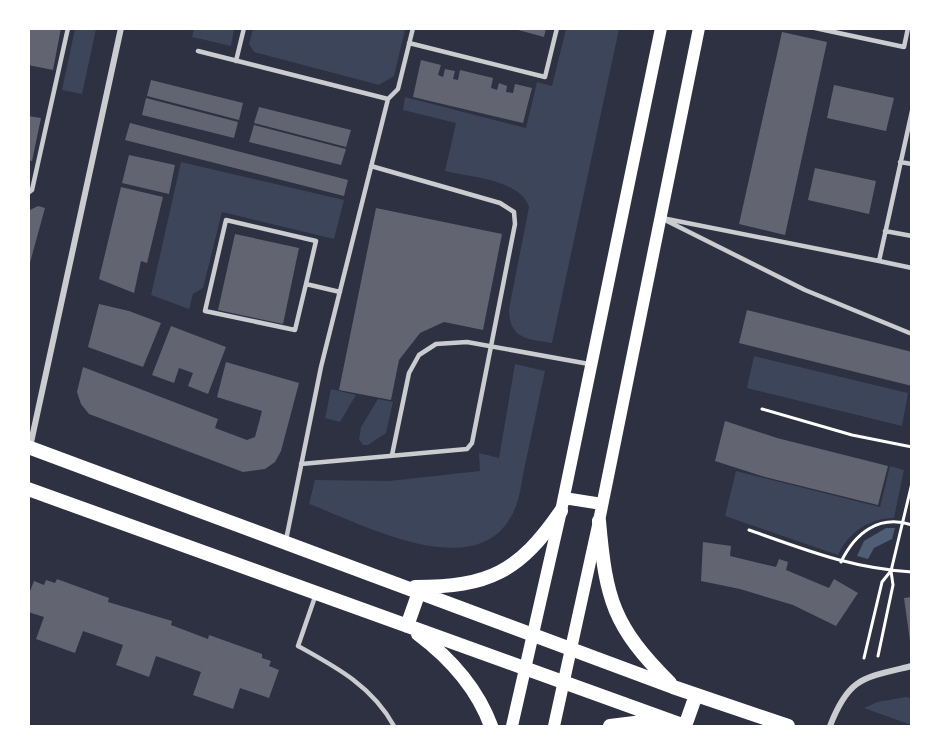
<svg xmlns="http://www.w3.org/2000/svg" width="940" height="755" viewBox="0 0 940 755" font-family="'Nunito Sans',sans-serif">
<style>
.green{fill:#3c4559}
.water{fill:#4f5d75}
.building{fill:#626471}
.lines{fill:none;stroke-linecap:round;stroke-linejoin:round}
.path{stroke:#fff;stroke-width:3}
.service{stroke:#caccd0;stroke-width:4.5}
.minor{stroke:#caccd0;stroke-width:6}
.secondary{stroke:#fff;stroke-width:12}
.primary{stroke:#fff;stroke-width:14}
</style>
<rect width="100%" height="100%" fill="#2d3142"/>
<path class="green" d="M75 29H96L82 94 62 90Z
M194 29H234L231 46 192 37Z
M398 29 405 30 394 76 379 85 254 52 249 44 253 29Z
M566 29H619L552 343C527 339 509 339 509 309L529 207C521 180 470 177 445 171L456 123 403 110 405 97 526 128 537 82 552 86Z
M181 162 344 200 334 239 222 212 203 288 193 294 189 309 151 295Z
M754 356 908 393 902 426 747 388Z
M515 364 545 371C538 402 532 434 525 465 522 478 521 493 516 506 484 590 365 525 309 504L315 480 389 481 480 471 479 453 499 458Z
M331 389 356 395 340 422 325 418Z
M378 399 393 402 386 433 368 445H363L359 440 361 427Z
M890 466 904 470 894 518C869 518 848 533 838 555L725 516 736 471 880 507Z
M906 697 911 698V725L864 708 877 702Z"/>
<path class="water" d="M886 528H895L892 539 874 548 868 559 857 556 864 541Z"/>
<path class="building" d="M28 28H61L53 70 28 65Z
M511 28H546L544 37Z
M782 32 827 42 785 235 739 224Z
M421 60 441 65 438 75 443 77 445 69 455 71 453 79 458 80 460 70 493 78 491 88 497 90 499 83 507 86 506 92 513 93 515 84 532 88 523 123 413 97Z
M151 80 243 103 239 120 147 96Z
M834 85 894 98 886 131 827 118Z
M146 98 238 122 234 138 142 115Z
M259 107 351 130 346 147 254 123Z
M28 116 41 118 32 161 28 160Z
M130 123 348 180 344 196 125 140Z
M254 125 346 149 341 165 249 142Z
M129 155 175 165 169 194 122 183Z
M815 168 876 181 869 214 808 200Z
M121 187 163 197 147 263 141 261 134 293 99 279Z
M38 206 45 208 28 270V211Z
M376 208 502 234 483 330 444 322 420 333 399 360 391 400 339 390Z
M235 234 299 248 283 324 218 310Z
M99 304 129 311 161 323 143 367 88 347Z
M747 310 912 352V386L739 343Z
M171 326 226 347 208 394 188 386 193 373 179 368 174 383 152 375Z
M226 362 299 383 281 451 275 462 265 469 243 472 89 414 81 404 77 392 83 367 218 419 215 428 247 440 255 437 262 411 217 397Z
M725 421 777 438 888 466 878 505 765 477 715 461Z
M703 542 731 546 730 556 776 567 779 559 788 562 786 570 829 588 834 579 858 593 836 626 793 605 740 589 701 581Z
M57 579 109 598 108 602 172 621 171 625 208 639 209 635 262 654V658L271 661 269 666 279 670 269 698 240 688 233 709 193 695 201 672 156 656 149 677 116 665 123 645 83 631 75 653 36 639 44 617 28 612V596L34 581 44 585 46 580 55 583Z
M912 597V641H910L904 598Z"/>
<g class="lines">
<path class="path" d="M762 409 852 435 912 447
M749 530C806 550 850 568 912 572
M841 562C855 533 879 514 912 525
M878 656 893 585 891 571 912 483
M864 658 882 582 890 572"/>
<path class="service" d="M815 28 904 47 908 28
M409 43 545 77 557 28
M198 51 388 99
M236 61 244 28
M900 162 912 164
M28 193 32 190 68 28
M662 218 879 261 912 111
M667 221 805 290 912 334
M885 231 912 236
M879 261 912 268
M306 284 295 330 205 311 226 220 316 241 306 284 340 292
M392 455 409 373 419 355 436 344 467 342 589 364
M301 464 467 449 472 443 515 224 514 212 500 203 371 166
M286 540 321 367 388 99 398 89 413 28
M316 594 298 646C336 667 372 686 394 726"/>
<path class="minor" d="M30 447 121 28
M830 726C849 677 863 678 912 666"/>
<path class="secondary" d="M564 498 602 504
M512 726 561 511 661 28
M554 726 599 521 699 28"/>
<path class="primary" d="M28 447 673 687 788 726
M28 489 685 726
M599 521C606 600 613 626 670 683
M415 587C489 587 519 572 561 511
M407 626 419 592
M418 634C450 658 477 688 491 726
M610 726 659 720
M685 726 696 695"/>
</g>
<rect width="940" height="755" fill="none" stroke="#ffffff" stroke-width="60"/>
</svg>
